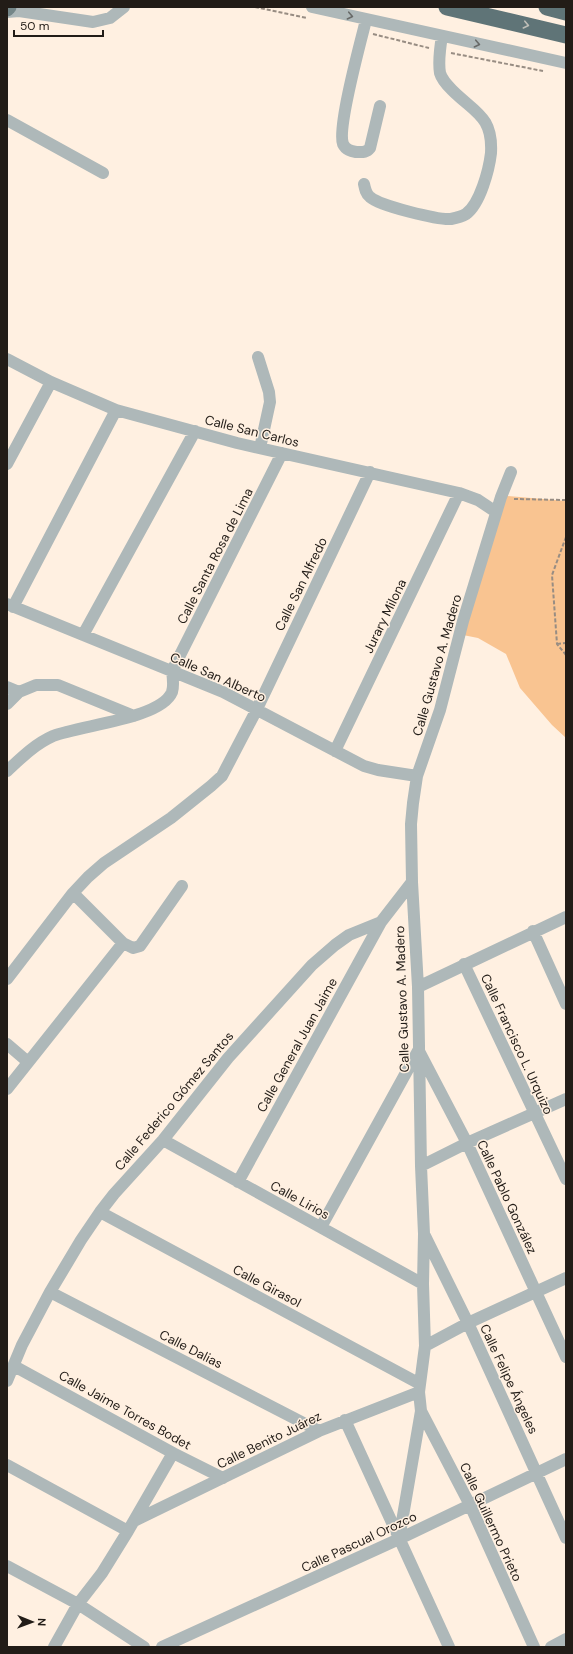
<svg xmlns="http://www.w3.org/2000/svg" width="573" height="1654" viewBox="0 0 573 1654" font-family="'DM Sans',sans-serif">
<style>
.green{fill:#f9c491}
.lines{fill:none;stroke-linecap:round;stroke-linejoin:round}
.path{stroke:#988d83;stroke-width:2;stroke-dasharray:4 2;stroke-linecap:butt}
.minor{stroke:#aeb8b9;stroke-width:12}
.major{stroke:#748688;stroke-width:15}
.highway{stroke:#5f7477;stroke-width:17}
.oneway{stroke:#686a68}
.oneway2{stroke:#bfbeb7}
.labels{text-anchor:middle;dominant-baseline:central;stroke-width:3;stroke-linejoin:round;paint-order:stroke}
.street-label{font-size:13px;fill:#221c17;stroke:#fff0e1}
</style>
<rect width="100%" height="100%" fill="#fff0e1"/>
<path class="green" d="M496 495 566 501V738L552 725 520 688 506 654 478 638 463 635Z"/>
<g class="lines">
<path class="path" d="M255 7 307 18
M373 34 429 48
M451 53 543 71
M514 499 566 500
M566 537 552 575 557 644 566 655
M557 644 566 643"/>
<path class="minor" d="M312 7 566 63
M7 12 19 11 93 22 110 18 124 7
M366 20C361 40 337 128 343 144 346 150 351 151 356 152 362 152 366 153 370 148L380 106
M7 120 103 173
M364 184C365 189 366 194 370 197 380 206 438 220 451 219 456 218 461 217 466 214 480 204 489 170 491 153 493 116 475 113 452 90 447 85 442 80 440 73 438 61 440 48 442 36
M258 357 269 392 270 402 260 448
M7 359 51 382 116 410 237 443 459 493 478 500 496 512
M7 464 51 382
M7 604 223 692 364 766 378 770 417 776
M13 607 116 410
M83 635 195 431
M7 687 19 692 36 685H58L134 716
M7 704 19 692
M335 751 459 493
M7 771C21 758 35 744 53 736 80 725 161 719 172 692 174 686 173 678 172 671L282 453
M73 893 123 943 133 948 140 946 182 886
M533 931 566 1004
M464 964 566 1179
M7 979 73 893 88 877 104 863 171 818 211 786 222 776 257 709 370 472
M418 987 566 917
M7 1044 28 1062
M420 1053 467 1143 566 1357
M7 1089 123 943
M163 1140 423 1284
M421 1166 467 1143 566 1099
M238 1182 381 922
M100 1212 420 1384
M321 1227 418 1051
M425 1236 468 1323 566 1538
M50 1292 319 1431
M425 1346 468 1323 566 1278
M14 1366 173 1453 223 1478
M7 1381 22 1345 50 1292 81 1240 100 1212 114 1194 163 1140 228 1058 312 965 335 945 349 935 381 922 412 882
M421 1411 470 1505 534 1647
M345 1420 449 1647
M7 1465 128 1531
M134 1521 319 1431 419 1392
M399 1539 421 1411 419 1392 425 1346 423 1284 424 1234 421 1166 418 987 412 882 411 824 413 803 417 776 440 710 463 621 501 497 511 472
M7 1566 78 1604 144 1647
M54 1647 78 1604 102 1573 128 1531 173 1453
M162 1647 399 1539 566 1459
M551 1647 566 1639"/>
<path class="major" d="M7 9 9 7"/>
<path class="highway" d="M447 7 566 35
M547 7 566 12"/>
</g>
<defs><path id="oneway-chevron" d="M-2-3.5L2.5 0L-2 3.5" fill="none" stroke-width="1.6" stroke-linecap="round" stroke-linejoin="round"/></defs>
<g class="oneway">
<use href="#oneway-chevron" transform="translate(350 16) rotate(12)"/>
<use href="#oneway-chevron" transform="translate(477 44) rotate(12)"/>
</g>
<use class="oneway2" href="#oneway-chevron" transform="translate(526 25) rotate(13)"/>
<g class="labels">
<g class="street-label">
<text transform="translate(252 431) rotate(14)">Calle San Carlos</text>
<text transform="translate(215 556) rotate(-63)">Calle Santa Rosa de Lima</text>
<text transform="translate(301 584) rotate(-64)">Calle San Alfredo</text>
<text transform="translate(385 616) rotate(-64)">Jurary Milona</text>
<text transform="translate(437 665) rotate(-74)">Calle Gustavo A. Madero</text>
<text transform="translate(218 677) rotate(24)">Calle San Alberto</text>
<text transform="translate(402 999) rotate(-92)">Calle Gustavo A. Madero</text>
<text transform="translate(517 1044) rotate(65)">Calle Francisco L. Urquizo</text>
<text transform="translate(297 1045) rotate(-61)">Calle General Juan Jaime</text>
<text transform="translate(174 1101) rotate(-50)">Calle Federico Gómez Santos</text>
<text transform="translate(507 1197) rotate(65)">Calle Pablo González</text>
<text transform="translate(300 1200) rotate(29)">Calle Lirios</text>
<text transform="translate(267 1286) rotate(28)">Calle Girasol</text>
<text transform="translate(191 1349) rotate(27)">Calle Dalias</text>
<text transform="translate(509 1379) rotate(65)">Calle Felipe Ángeles</text>
<text transform="translate(125 1410) rotate(29)">Calle Jaime Torres Bodet</text>
<text transform="translate(269 1440) rotate(-26)">Calle Benito Juárez</text>
<text transform="translate(491 1522) rotate(65)">Calle Guillermo Prieto</text>
<text transform="translate(359 1542) rotate(-25)">Calle Pascual Orozco</text>
</g>
</g>
<rect width="573" height="1654" fill="none" stroke="#221c17" stroke-width="16"/>
<g transform="translate(32 1622) rotate(91)" stroke="#fff0e1" stroke-width="3" paint-order="stroke">
<path d="M0-3L7 15L0 10L-7 15Z" fill="#221c17"/>
<text y="-6" font-size="11" font-weight="bold" text-anchor="middle" fill="#221c17">N</text>
</g>
<path d="M14 30v6h89v-6" fill="none" stroke="#221c17" stroke-width="2"/>
<text x="20" y="30" font-size="12" fill="#221c17" stroke="#fff0e1" stroke-width="3" paint-order="stroke">50 m</text>
</svg>
